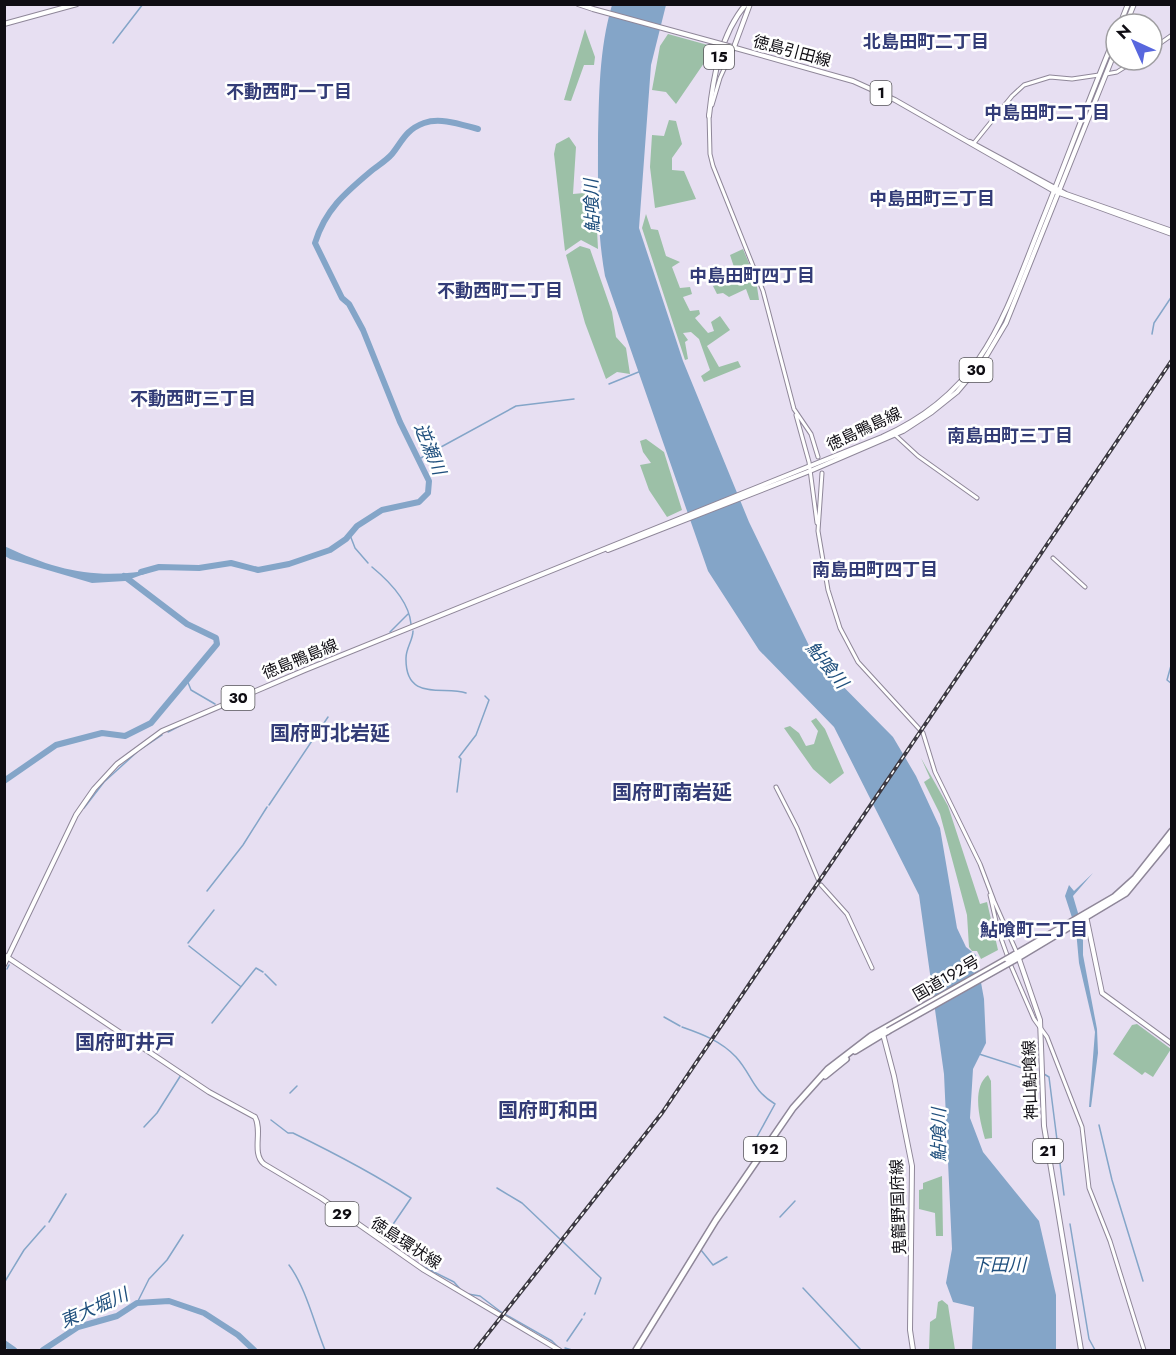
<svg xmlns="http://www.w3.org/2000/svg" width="1176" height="1355" viewBox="0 0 1176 1355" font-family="Jost,'Noto Sans JP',sans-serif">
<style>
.green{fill:#9cc0a7}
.water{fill:#84a5c8}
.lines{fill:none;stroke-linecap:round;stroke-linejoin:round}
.stream{stroke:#84a5c8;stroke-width:1.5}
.river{stroke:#84a5c8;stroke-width:6}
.minor-casing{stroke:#8f8799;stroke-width:5}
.major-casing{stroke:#8f8799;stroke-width:6}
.highway-casing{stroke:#8f8799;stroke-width:8}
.minor{stroke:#fff;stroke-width:3}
.major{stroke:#fff;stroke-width:4}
.highway{stroke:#fff;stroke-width:5}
.rail-casing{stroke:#3c3942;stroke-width:4}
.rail{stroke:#fff;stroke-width:1.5;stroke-dasharray:4.5;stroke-linecap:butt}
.major-bridge-casing{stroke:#8f8799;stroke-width:6;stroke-linecap:butt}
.highway-bridge-casing{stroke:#8f8799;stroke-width:8;stroke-linecap:butt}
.major-bridge{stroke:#fff;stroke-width:4}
.highway-bridge{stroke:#fff;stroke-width:5}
.labels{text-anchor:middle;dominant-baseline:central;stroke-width:5;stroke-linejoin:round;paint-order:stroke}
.shield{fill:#fff;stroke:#57565a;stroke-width:1.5}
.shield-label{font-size:15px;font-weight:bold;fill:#0f0d13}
.street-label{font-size:16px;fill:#0f0d13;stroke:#fff}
.neighbourhood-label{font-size:18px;font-weight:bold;fill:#333c77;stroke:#fff}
.water-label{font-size:18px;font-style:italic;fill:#1f4f7d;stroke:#fff}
.quarter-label{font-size:20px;font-weight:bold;fill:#333c77;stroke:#fff}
</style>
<rect width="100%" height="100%" fill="#e7dff2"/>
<path class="green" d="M585 29 595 57 594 65H584L571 101 564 100Z
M668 34 715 47 676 104 666 92 652 90 660 46Z
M669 120 676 121 682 144 672 158V170L684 171 696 199 655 208 650 167 652 135 664 136Z
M569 137 576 147 573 194 595 192 598 249 581 240 565 251 554 154 556 144Z
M646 214 651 229 658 230 666 256 680 262 672 267 680 288 690 287 692 294 683 297 690 311 699 310 700 314 695 318 708 333 714 331 711 322 720 316 730 330 707 346 719 367 738 361 741 367 704 382 701 376 710 370 699 339 691 332 683 333 688 340 685 342 688 359 685 360 642 228Z
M580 246 590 249 612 312 616 337 626 348 630 374 617 372 606 379 585 323 566 255Z
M743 249 756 280 759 300H750L746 289 729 297 723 293 717 294 713 286 737 276 730 255Z
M646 439 664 452 682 510 667 517 649 490 640 465 651 463 643 452 640 441Z
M816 718 825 729 844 773 830 784 813 769 784 728 790 726 799 733 806 746 814 744 818 731 811 721Z
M921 758 948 806 980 904 987 902 998 950 981 959 977 951H972L969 947 967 915 940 814 924 782 930 778Z
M1137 1024 1171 1049 1153 1077 1145 1072 1142 1075 1113 1054 1132 1025Z
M988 1075 991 1081 992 1138 985 1139C980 1121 971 1088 988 1075Z
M942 1176 943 1236H936L935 1213 919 1209V1190L923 1189V1183Z
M942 1300 948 1305 955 1350H929L930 1322 936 1318 938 1302Z"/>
<path class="water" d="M612 5H666L651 65 639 228 683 361 749 522 815 658 893 737 916 776 940 828 957 928 966 947 976 955 984 999 986 1043 973 1069 970 1118 983 1152 1039 1221 1056 1295V1350H972L974 1307 953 1302 946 1283 952 1249 944 1074 919 895 834 727 759 650 708 571 605 276C597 232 598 187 598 142 599 96 599 49 612 5Z
M4 546C60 572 98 580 158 569L125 581 92 583 10 559 5 556Z
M1093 873 1073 896 1083 930V955L1097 1029 1098 1053 1091 1107H1089L1095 1032 1079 963 1076 930 1065 896 1069 885 1074 891Z"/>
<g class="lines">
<path class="stream" d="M113 43 143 4
M1152 334 1154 323 1172 296
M609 384 641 371
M419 459 516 406 574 399
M350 535 355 548 368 563
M372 567C389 581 409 601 411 624
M413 631C413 640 406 648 406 658 405 703 445 685 466 693
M390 632 408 614
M1172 662 1167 680 1172 684
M187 680 191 690 215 704
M202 716 217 709
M168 732 189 721
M141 749 162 735
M457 792 461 759 459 757 476 735 489 700 485 696
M269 805 328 717
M84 808 104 782 137 752
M207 891 243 845 267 807
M188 943 214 910
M189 946 240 986
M7 969 9 965
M265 974 276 985
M664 1017 680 1026
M212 1023 256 968 263 972
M682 1027C702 1034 721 1041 736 1057 753 1076 751 1089 775 1104L753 1144
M979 1054 1038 1073
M1044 1074 1049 1077 1064 1195
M290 1093 297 1086
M271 1120 288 1133H293C334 1153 373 1173 411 1198L383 1239
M1099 1125 1112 1180 1143 1281
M144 1127 157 1113 181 1075
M497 1188 522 1203 601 1278 595 1294
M780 1217 795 1201
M49 1222 66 1194
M1070 1224 1089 1339 1095 1350
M701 1250 713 1265 727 1257
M289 1265C306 1288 314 1323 325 1350
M422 1266 454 1282 461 1290
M4 1283 24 1250 45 1226
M803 1288 861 1350
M468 1294 480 1296 501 1312 552 1341 558 1347
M137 1303 149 1279 167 1260 183 1235
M584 1315 585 1313
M567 1341 582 1319
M565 1348 572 1350"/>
<path class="river" d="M141 572 159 567 199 568 231 563 258 570 289 564 330 550 346 539 357 526 382 510 419 502 428 493 429 481 400 422 363 330 349 304 342 298 315 243C325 210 345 193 370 172 377 166 386 161 392 154 402 142 405 130 424 123 441 117 462 125 478 129
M4 781 56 745 102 733 125 736 151 723 217 644 216 638 187 624 124 576
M4 1343 14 1350
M43 1350 78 1327 117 1316 137 1303 169 1301 204 1313 238 1335 254 1350"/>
<defs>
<path id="minor" d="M1152 49 1172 35
M1106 74 1117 72 1136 60
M712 105 720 78 734 47
M709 114 710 154 713 166 763 291 794 409 811 434 818 457
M974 143 1012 96 1024 85 1050 77 1072 79 1099 75
M796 415 809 462 817 523
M893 433 918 456 977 498
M822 473 818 531 828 590 840 628 858 662 923 733 935 772 980 864 994 901 1017 953
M1053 558 1085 587
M776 787 797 828 818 879
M821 885 847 914 872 968
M990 895 998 930 1011 966 1034 1019 1047 1037 1082 1127 1089 1188 1110 1241 1144 1350"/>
<path id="major" d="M578 4 593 9
M4 24 77 4
M1120 24 1128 4
M1126 24 1134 4
M732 47 853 81 895 100 1054 191 1172 234
M734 47 750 4
M709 116C713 78 720 35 746 4
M970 142 1066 194 1172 231
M608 550 810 471 903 431 932 412 957 392 984 360 1006 323 1116 49
M1086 916 1102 993 1172 1044
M4 955 209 1092 255 1117C263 1131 251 1153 264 1164L321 1198 424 1270 559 1350
M1018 956 1040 1020 1044 1126 1081 1350
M4 965 76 815 94 789 117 764 162 731 305 670 882 437C984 392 1004 316 1042 221 1067 159 1090 96 1116 34
M883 1034 894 1076 912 1166 910 1330 913 1350"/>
<path id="highway" d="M1014 955 1114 897 1135 878 1172 831
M1016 959 1126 893 1172 837
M855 1051 888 1031
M825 1076 846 1059
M636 1350 716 1220 793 1108 828 1069 871 1036 1007 959"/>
</defs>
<use href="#minor" class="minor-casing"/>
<use href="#major" class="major-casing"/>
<use href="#highway" class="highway-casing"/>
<use href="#minor" class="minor"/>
<use href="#major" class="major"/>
<use href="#highway" class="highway"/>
<defs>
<path id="rail" d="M475 1350 662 1113 1172 360"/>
</defs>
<use href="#rail" class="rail-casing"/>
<use href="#rail" class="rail"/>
<defs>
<path id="major-bridge" d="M593 9 732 47"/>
<path id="highway-bridge" d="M1007 959 1014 955
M888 1031 1016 959"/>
</defs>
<use href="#major-bridge" class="major-bridge-casing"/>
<use href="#highway-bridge" class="highway-bridge-casing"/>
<use href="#major-bridge" class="major-bridge"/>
<use href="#highway-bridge" class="highway-bridge"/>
</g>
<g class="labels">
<g class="shield">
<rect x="704" y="45" width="30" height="24" rx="4.5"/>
<rect x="870.5" y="81" width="21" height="24" rx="4.5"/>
<rect x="959.5" y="358" width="33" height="24" rx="4.5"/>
<rect x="221.5" y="686" width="33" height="24" rx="4.5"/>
<rect x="744" y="1137" width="42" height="24" rx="4.5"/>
<rect x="1033" y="1139" width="30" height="24" rx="4.5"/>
<rect x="325.5" y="1202" width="33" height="24" rx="4.5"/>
</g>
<g class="shield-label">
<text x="719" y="57">15</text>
<text x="881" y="93">1</text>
<text x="976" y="370">30</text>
<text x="238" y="698">30</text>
<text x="765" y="1149">192</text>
<text x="1048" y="1151">21</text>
<text x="342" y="1214">29</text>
</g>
<g class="street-label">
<text transform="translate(792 51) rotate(15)">徳島引田線</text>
<text transform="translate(864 429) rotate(-25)">徳島鴨島線</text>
<text transform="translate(300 659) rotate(-22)">徳島鴨島線</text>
<text transform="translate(946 978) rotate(-30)">国道192号</text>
<text transform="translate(1030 1080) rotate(-92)">神山鮎喰線</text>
<text transform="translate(898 1207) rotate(-92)">鬼籠野国府線</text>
<text transform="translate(406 1243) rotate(33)">徳島環状線</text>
</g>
<g class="neighbourhood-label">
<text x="926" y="42">北島田町二丁目</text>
<text x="289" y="92">不動西町一丁目</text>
<text x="1047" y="113">中島田町二丁目</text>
<text x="932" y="199">中島田町三丁目</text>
<text x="752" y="276">中島田町四丁目</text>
<text x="500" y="291">不動西町二丁目</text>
<text x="193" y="399">不動西町三丁目</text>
<text x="1010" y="436">南島田町三丁目</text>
<text x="875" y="570">南島田町四丁目</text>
<text x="1034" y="930">鮎喰町二丁目</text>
</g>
<g class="water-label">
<text transform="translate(592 206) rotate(-92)">鮎喰川</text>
<text transform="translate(430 449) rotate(68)">逆瀬川</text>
<text transform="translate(827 665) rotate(51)">鮎喰川</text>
<text transform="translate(939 1135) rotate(-90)">鮎喰川</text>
<text x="999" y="1265">下田川</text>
<text transform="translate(94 1308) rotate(-24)">東大堀川</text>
</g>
<g class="quarter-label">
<text x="330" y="733">国府町北岩延</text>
<text x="672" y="792">国府町南岩延</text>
<text x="125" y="1042">国府町井戸</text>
<text x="548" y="1110">国府町和田</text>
</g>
</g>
<rect width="1176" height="1355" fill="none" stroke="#0f0d13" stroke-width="12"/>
<g transform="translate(1134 42) rotate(315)"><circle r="28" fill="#ffffff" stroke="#9f9ea1" stroke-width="1.5"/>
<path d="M0-4.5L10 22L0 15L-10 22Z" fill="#5867de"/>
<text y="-9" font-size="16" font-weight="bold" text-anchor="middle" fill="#0f0d13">N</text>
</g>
</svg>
